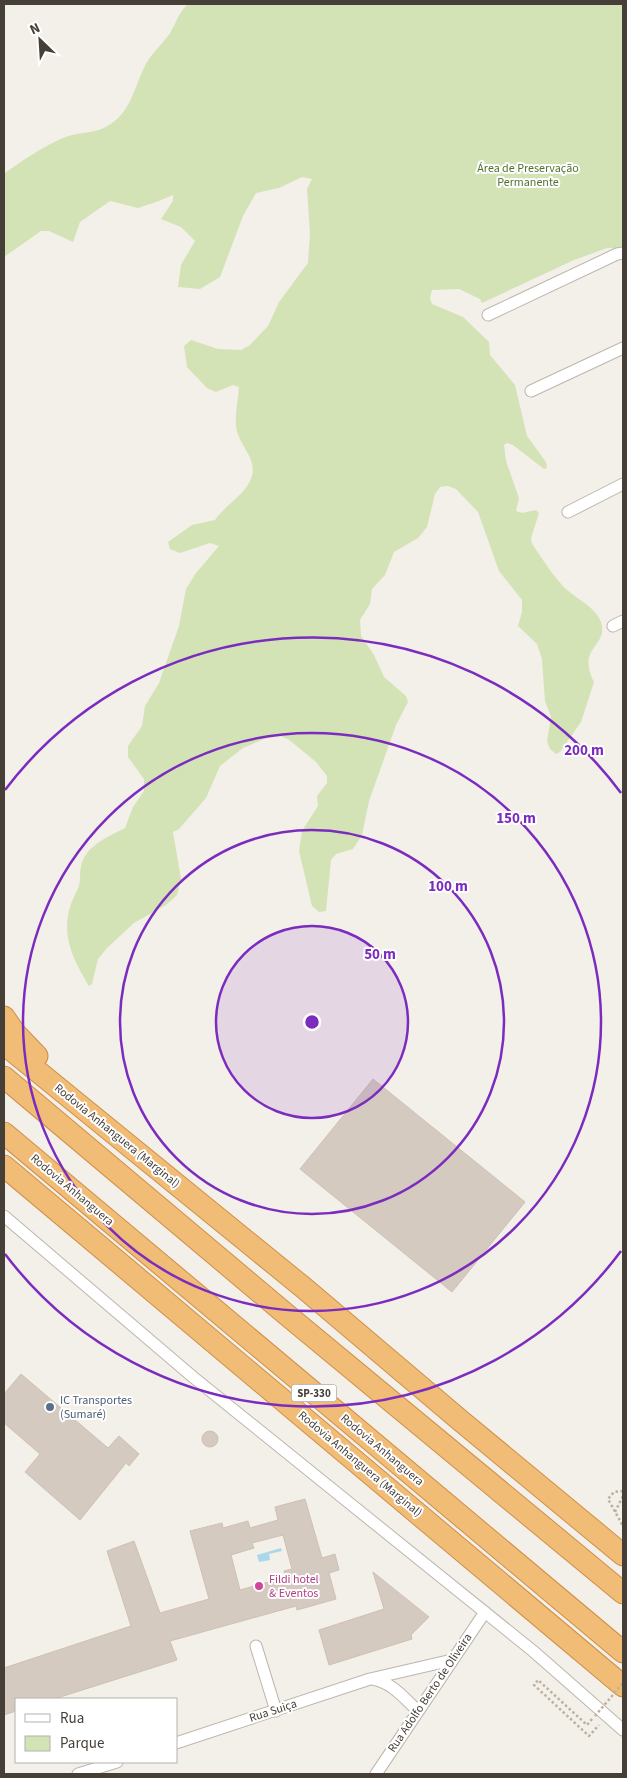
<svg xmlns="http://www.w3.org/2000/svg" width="627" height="1778" viewBox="0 0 627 1778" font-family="'Source Sans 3',sans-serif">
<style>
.green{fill:#d3e3b5}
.water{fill:#abd7ea}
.building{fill:#d4cabf;stroke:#cec1b3;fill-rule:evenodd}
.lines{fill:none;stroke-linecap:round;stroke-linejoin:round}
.street-casing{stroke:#beb6ac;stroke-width:13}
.highway-casing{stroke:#d08f46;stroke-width:23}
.path{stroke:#beb09f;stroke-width:2.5;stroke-dasharray:2.5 2.5;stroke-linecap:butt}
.street{stroke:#fff;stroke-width:11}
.highway{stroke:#f1bc76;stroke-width:21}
.path-bridge{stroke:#beb09f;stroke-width:2.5;stroke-dasharray:2.5 2.5;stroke-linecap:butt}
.ring{fill:none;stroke:#7b2cbf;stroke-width:2.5}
.service-dot{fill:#5c6f8a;stroke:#fff;stroke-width:2}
.hotel-dot{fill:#d1479c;stroke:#fff;stroke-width:2}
.labels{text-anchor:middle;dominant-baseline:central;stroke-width:4;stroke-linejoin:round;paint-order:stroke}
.shield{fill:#fff;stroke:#7e7974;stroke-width:1}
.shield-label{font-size:11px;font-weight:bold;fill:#463f38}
.park-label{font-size:12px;fill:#507330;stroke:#fff}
.street-label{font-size:12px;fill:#463f38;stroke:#fff}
.service-label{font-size:12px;fill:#4e5e75;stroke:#fff;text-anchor:start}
.hotel-label{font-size:12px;fill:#b23c85;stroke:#fff;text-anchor:start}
.centre{fill:#7b2cbf;stroke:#fff;stroke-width:2.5}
.ring-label{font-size:15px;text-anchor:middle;font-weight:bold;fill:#7b2cbf;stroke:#fff;stroke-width:4;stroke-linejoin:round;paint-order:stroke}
</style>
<rect width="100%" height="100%" fill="#f3efe9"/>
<path class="green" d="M188 4H623V248H607L574 260 482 303 480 299 459 289 432 290 430 298 432 304 463 317 489 342 490 355 515 385 527 436 546 462 547 468 544 469 513 445 507 443 504 445 506 461 519 498 516 511 522 513 536 510 539 513 531 538 532 544C542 558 551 573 562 585 573 598 599 607 602 626 605 648 577 648 594 682L581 722 560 752 556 754 550 749 547 741 551 717 545 701 542 659 537 644 518 626 522 612V600L499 571 478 512 456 489 448 486 440 487 435 494 427 527 418 538 394 552 385 575 372 589 370 604 360 620 361 636 374 655 384 677 406 696 408 702 396 725 369 801 362 835 353 849 336 854 331 860 326 911 319 912 312 906 299 851 302 831 318 806 317 796 327 783V776L316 762 288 739 280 736 264 739 243 748 220 766 206 798 179 829 173 832 181 879 177 895 166 905 134 923 107 948 98 959 92 984 89 986C74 961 61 937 70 907 72 900 76 893 79 886 81 879 79 871 82 863 87 845 110 836 125 828L133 807 144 791V779L128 757V746L142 726 145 706 159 683 179 626 186 589 196 573 219 546 210 543 180 553 170 549 168 542 192 525 215 520C226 504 246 495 252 476 257 457 238 445 236 426 235 414 238 400 239 387L233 385 216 392 207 388 187 367 184 346 191 340 218 349 241 350 250 345 268 326 279 302 308 263 310 233 307 189 312 179 302 177 279 188 256 193 243 216 220 277 200 289 178 287 181 265 195 241 181 227 161 219 173 201V195L159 201 138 208 110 201 80 222 73 242 49 231H41L4 257V174C18 163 46 145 63 138 83 130 97 136 116 120 131 107 135 87 143 70 149 55 161 46 170 33 176 23 179 12 188 4Z"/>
<path class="water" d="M281 1548 282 1551 269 1554 270 1560 259 1562 257 1555Z"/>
<path class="building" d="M373 1079 525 1202 452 1292 300 1169Z
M21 1374 108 1448 119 1436 139 1454 129 1466 126 1463 80 1520 25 1472 40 1454 4 1423V1394Z
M202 1439a8 8 0 1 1 16 0a8 8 0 1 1-16 0Z
M305 1499 322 1558 335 1554 339 1570 329 1573 336 1599 297 1610 296 1606 170 1641 177 1660 54 1699H16V1711L4 1715V1668L131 1626 107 1551 134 1541 160 1613 209 1599 190 1531 222 1523 223 1528 248 1521 250 1528 278 1520 275 1507ZM283 1535 292 1569 284 1571 286 1577 240 1590 231 1555 254 1548 252 1543Z
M373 1572 429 1617 411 1635 412 1639 329 1665 319 1630 384 1609Z"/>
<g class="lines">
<defs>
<path id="street" d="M488 315 617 254 623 253
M531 391 623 348
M568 512 623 484
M613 626 623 621
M4 1216 193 1377 533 1651 623 1730
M256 1646 276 1711
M372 1679C392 1682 404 1698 418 1711
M176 1743 370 1679 452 1660
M78 1774 117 1762
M376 1774 485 1612"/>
<path id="highway" d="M4 1017 15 1033 37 1056
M4 1044 304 1288 461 1421 623 1555
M4 1077 287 1315 623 1593
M4 1133 623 1652
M4 1166 623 1686"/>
</defs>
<use href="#street" class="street-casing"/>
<use href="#highway" class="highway-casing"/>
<path class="path" d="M623 1491 614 1492 608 1499 623 1526
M615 1512 623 1496
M592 1719 587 1725 538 1680 534 1685 589 1736 599 1725"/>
<use href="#street" class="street"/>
<use href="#highway" class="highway"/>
<path class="path-bridge" d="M595 1716 623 1683"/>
</g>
<circle cx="312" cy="1022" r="96" fill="#7b2cbf" fill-opacity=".12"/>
<g class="ring">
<circle cx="312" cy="1022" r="96"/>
<circle cx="312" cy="1022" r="192"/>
<circle cx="312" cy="1022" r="289"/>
<path d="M621 1251A385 385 0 0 1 5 1254M5 790A385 385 0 0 1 621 793"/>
</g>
<circle class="service-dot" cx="50" cy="1407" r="5"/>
<circle class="hotel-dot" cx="259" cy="1586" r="5"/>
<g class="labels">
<rect class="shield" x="291.5" y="1384.5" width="45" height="17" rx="4"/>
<g class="shield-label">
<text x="314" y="1393">SP-330</text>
</g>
<g class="park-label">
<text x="528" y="168">Área de Preservação<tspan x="528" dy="14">Permanente</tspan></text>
</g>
<g class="street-label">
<text transform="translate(117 1136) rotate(39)">Rodovia Anhanguera (Marginal)</text>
<text transform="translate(72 1190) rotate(40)">Rodovia Anhanguera</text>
<text transform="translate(382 1450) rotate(40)">Rodovia Anhanguera</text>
<text transform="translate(360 1464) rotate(40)">Rodovia Anhanguera (Marginal)</text>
<text transform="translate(430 1693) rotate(-56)">Rua Adolfo Berto de Oliveira</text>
<text transform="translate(273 1711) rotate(-18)">Rua Suiça</text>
</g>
<g class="service-label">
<text x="60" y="1400">IC Transportes<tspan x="60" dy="14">(Sumaré)</tspan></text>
</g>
<g class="hotel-label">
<text x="269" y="1579">Fildi hotel<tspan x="269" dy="14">&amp; Eventos</tspan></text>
</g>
</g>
<circle cx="312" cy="1022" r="8" class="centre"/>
<g class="ring-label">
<text x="584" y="755">200 m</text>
<text x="516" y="823">150 m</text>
<text x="448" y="891">100 m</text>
<text x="380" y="959">50 m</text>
</g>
<rect width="627" height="1778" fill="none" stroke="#463f38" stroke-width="10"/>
<rect x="15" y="1698" width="162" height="65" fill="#ffffff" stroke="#b5b2af"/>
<rect x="25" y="1714" width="25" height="8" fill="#ffffff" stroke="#b5b2af"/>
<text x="60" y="1723" font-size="15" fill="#463f38">Rua</text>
<rect x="25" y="1736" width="25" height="15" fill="#d3e3b5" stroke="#b5b2af"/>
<text x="60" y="1748" font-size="15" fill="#463f38">Parque</text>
<g transform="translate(40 40) rotate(335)" stroke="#ffffff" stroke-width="4" paint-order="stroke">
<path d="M0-4L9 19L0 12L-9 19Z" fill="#463f38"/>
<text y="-8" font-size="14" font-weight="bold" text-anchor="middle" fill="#463f38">N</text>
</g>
</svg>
